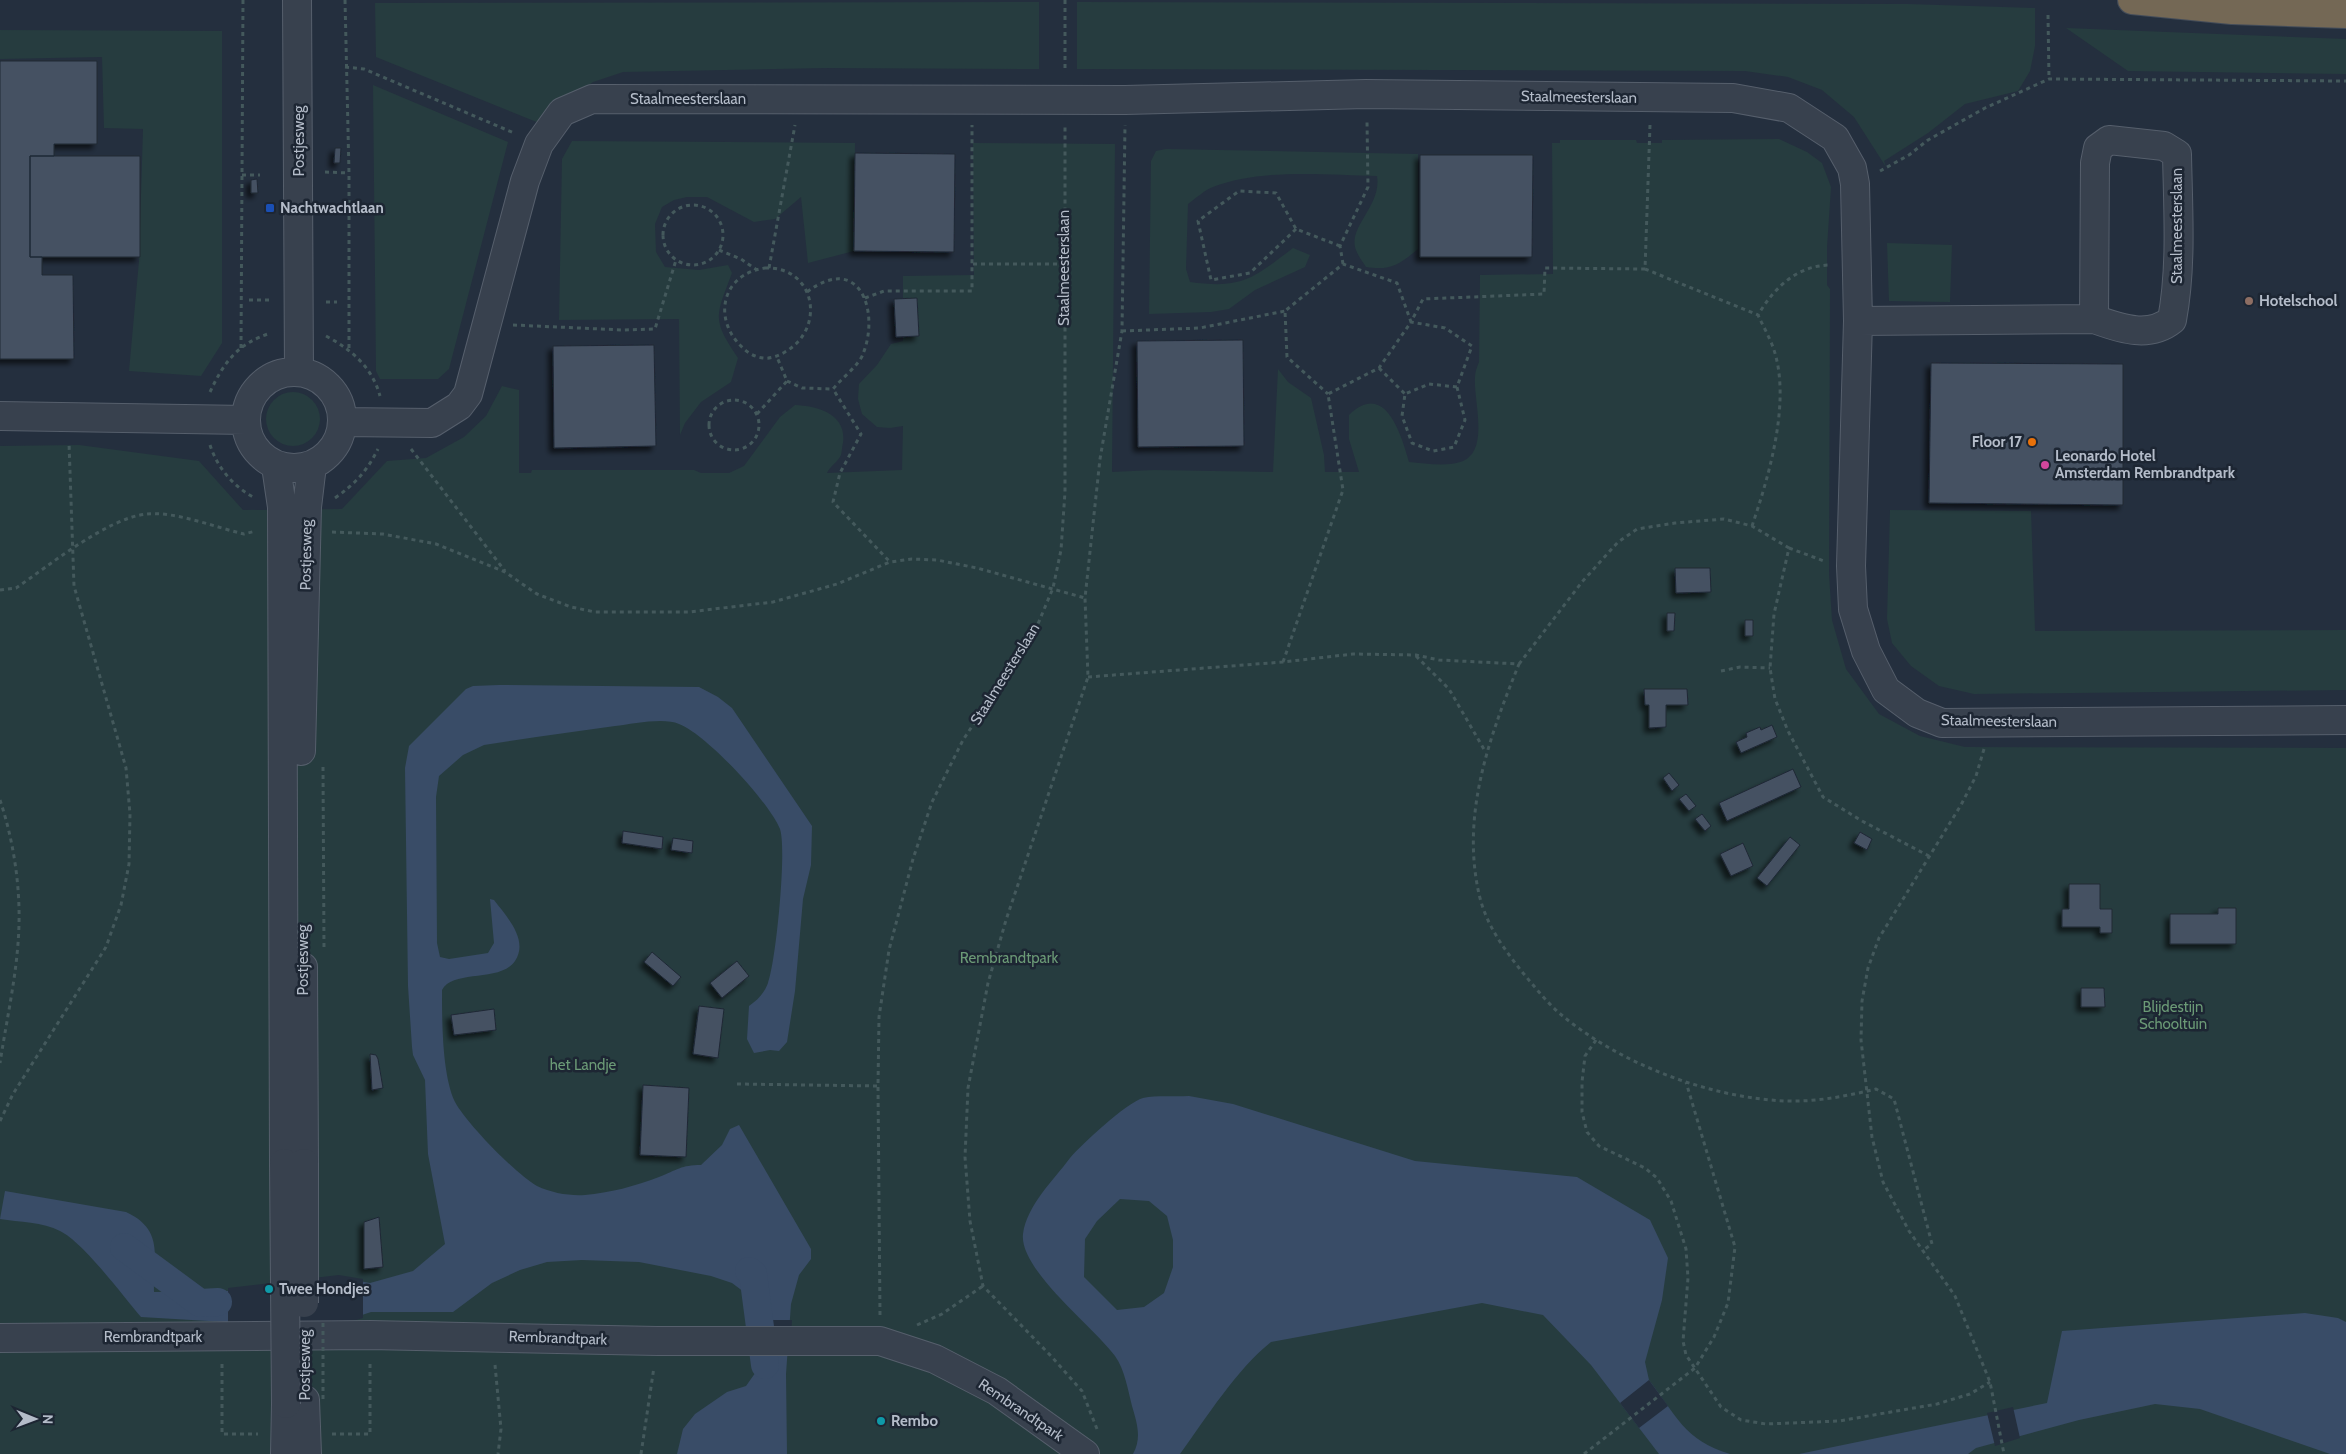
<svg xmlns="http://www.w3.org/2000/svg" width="2346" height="1454" viewBox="0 0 2346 1454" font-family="Cabin,sans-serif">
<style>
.green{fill:#263c3f}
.water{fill:#394c67;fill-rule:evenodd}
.pier{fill:#242f3e}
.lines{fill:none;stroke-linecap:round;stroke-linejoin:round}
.canal{stroke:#394c67;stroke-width:28}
.building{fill:#455162;stroke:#1f2835;filter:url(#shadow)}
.minor-casing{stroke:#565f6c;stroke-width:30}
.highway-casing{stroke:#434c59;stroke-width:30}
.path{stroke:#44595c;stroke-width:3;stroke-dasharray:4 4;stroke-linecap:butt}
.minor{stroke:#38414e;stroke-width:28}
.highway{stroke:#746855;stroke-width:28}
.minor-bridge-casing{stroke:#565f6c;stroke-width:30;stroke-linecap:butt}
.path-bridge{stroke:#44595c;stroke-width:3;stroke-dasharray:4 4;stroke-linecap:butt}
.minor-bridge{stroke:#38414e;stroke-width:28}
.transit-dot{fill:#1a4fb4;stroke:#1d2633;stroke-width:2}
.education-dot{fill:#8d6e63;stroke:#1d2633;stroke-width:2}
.food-dot{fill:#e8710a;stroke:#1d2633;stroke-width:2}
.hotel-dot{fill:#d1479c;stroke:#1d2633;stroke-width:2}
.culture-dot{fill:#0f9aa8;stroke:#1d2633;stroke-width:2}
.labels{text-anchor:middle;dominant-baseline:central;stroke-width:5;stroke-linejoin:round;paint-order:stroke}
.street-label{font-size:15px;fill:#b4bcc9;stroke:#1d2633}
.poi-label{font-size:15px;font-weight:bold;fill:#b4bcc9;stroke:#1d2633;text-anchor:start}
.park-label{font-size:15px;fill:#6b9a76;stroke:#1d2633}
</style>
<defs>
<filter id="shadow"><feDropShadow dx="-4.5" dy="4.5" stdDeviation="2.5" flood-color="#0009"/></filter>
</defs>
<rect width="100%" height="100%" fill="#242f3e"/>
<path class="green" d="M1039 2V69L826 68 623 72 593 82 560 106 544 125 376 57 375 3Z
M1077 2 1908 4 2035 8V46L2030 71 2018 91 1965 104 1928 133 1884 161 1886 167 1854 117 1822 90 1788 77 1745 71 1077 69Z
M2066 28 2346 39V74L2128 71Z
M0 30 222 31V343L201 376 129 371 139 261 143 129 104 128 102 57 0 59Z
M373 85 508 142 449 369 438 379H380L376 371Z
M1779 139 1807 152 1822 163 1831 187 1827 247V285L1830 289 1829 574 1832 620 1846 669 1879 714 1920 736 1965 747 2346 748V1454H0V446L79 445 199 461 243 510 342 509 387 461 426 458 464 437 486 416 502 386 519 390V473H531L532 470H694L701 473H729L744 466 780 417 795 405C818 406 847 414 843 443 842 446 842 451 841 455 838 462 830 466 827 473L902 470 903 426 890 428 877 427 862 414 858 399 859 384 877 365 891 344 903 341V276L974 275 973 143 1115 144 1112 472 1154 470 1273 472 1278 369 1288 382 1311 398 1324 455 1325 472H1359L1349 439V415C1385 380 1401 434 1409 462 1424 463 1444 467 1460 462 1491 453 1473 399 1475 377 1475 372 1477 367 1479 362L1480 275 1553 274 1552 143H1560V140H1636L1637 143H1662V140Z
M572 141 855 143 854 251 808 263 801 197 775 219 754 222 707 197H687L674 200 662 207 655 224 656 252 665 267 699 270 728 265 732 273C716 316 711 318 738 358L731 382 701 402 685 423 680 435 679 319 559 320 562 159Z
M1166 149 1418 154V249C1400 264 1391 271 1366 267 1363 262 1358 256 1356 250 1347 227 1382 206 1377 176 1327 175 1261 168 1213 187 1205 190 1196 198 1188 204L1186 269 1190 282C1243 289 1252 279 1293 248L1310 255 1305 267 1255 290 1229 309 1211 312 1149 314 1151 161 1156 151Z
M1887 243 1952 245 1950 302 1889 301Z
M266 419a27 27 0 1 1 54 0a27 27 0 1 1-54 0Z
M1890 510 2031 511 2035 631 2346 630V690L1974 694 1939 686 1911 666 1892 643 1887 619Z"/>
<path class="water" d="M499 685 699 687 718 697 732 708 812 826 811 865 803 899 795 991 787 1042 779 1051 770 1050 754 1053 747 1039 749 1006C757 1000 764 994 768 983 776 962 787 849 780 829 769 802 706 734 679 724 664 717 632 724 615 726 571 732 528 738 484 745L463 755 439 776 436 797 437 943 440 957 449 959 488 953 494 943 490 899 494 900C507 917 529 940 515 961 500 983 453 969 442 990 442 1020 442 1075 455 1102 467 1124 516 1174 537 1186 552 1193 569 1196 585 1195 609 1193 636 1186 659 1177 677 1170 681 1165 701 1165L722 1145 730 1129 739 1125 811 1249V1259L799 1275 791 1304 786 1374 787 1454H677L683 1429 695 1414 727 1392 746 1386 758 1369 762 1318 758 1307 748 1295 732 1283 711 1276 639 1262 582 1260 547 1262 520 1270 492 1283 453 1312H371L338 1323 225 1322 141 1317C123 1296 83 1242 60 1231 43 1222 19 1222 0 1219L5 1191 126 1212C165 1230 153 1258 154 1292L227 1291 339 1277 370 1283 413 1271 445 1244 428 1154 425 1080 413 1055 412 1047 408 986 405 768 409 746 466 689 473 686Z
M1189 1096 1233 1104 1415 1161 1577 1177 1650 1220 1668 1258 1662 1300 1645 1362 1649 1380C1676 1415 1684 1440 1730 1454H1659L1591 1365 1543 1315 1482 1303 1271 1342C1236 1370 1207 1417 1180 1454H1133C1142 1438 1137 1423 1132 1406 1128 1391 1125 1370 1115 1356 1094 1327 1019 1270 1023 1234 1027 1205 1053 1181 1070 1158 1082 1144 1126 1103 1143 1098 1157 1095 1174 1097 1189 1096ZM1120 1199 1149 1201 1167 1216 1173 1240V1267L1164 1293 1144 1307 1117 1310 1084 1277 1085 1239 1097 1221Z
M2305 1313 2338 1318 2346 1322V1454H2330L2200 1409 2155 1404 2079 1420 1976 1448 1968 1454H1799L2047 1403 2062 1331Z"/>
<path class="pier" d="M339 1275 363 1279V1318L339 1325 228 1324V1288Z
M759 1320H792L790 1349H757Z
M1649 1380 1668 1406 1639 1428 1620 1403Z
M2013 1407 2020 1438 1995 1446 1987 1413Z"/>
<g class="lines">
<path class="canal" d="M124 1247 200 1303 218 1302
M749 1271 753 1274 765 1365"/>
</g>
<path class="building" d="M0 61H97V144H54V156H30V257H42V275H73L74 359H0Z
M335 148H341L340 163H334Z
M855 153 955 154 954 252 854 251Z
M1420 155H1533L1532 257H1420Z
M30 156H140V257H30Z
M257 179 258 193H251V180Z
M917 298 919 336 896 337 894 299Z
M1243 340 1244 446 1138 447 1137 341Z
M654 345 656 446 554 448 553 346Z
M1931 363 2123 364V505L1929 503Z
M1675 568H1710L1711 592 1676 593Z
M1667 613H1675L1674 631H1667Z
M1745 620H1753V636H1745Z
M1644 689H1687L1688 705H1666V727L1649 728V705H1645Z
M1772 725 1777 737 1741 753 1736 742 1747 737 1746 733 1760 727 1761 730Z
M1793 769 1801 787 1727 821 1719 803Z
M1669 773 1679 785 1672 791 1663 778Z
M1686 794 1696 806 1689 811 1679 799Z
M1702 814 1711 826 1705 831 1695 819Z
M623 831 663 837 662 849 622 843Z
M1860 832 1872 839 1867 850 1854 843Z
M1790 837 1800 845 1767 886 1757 878Z
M673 838 693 841 692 853 671 850Z
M1743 843 1753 866 1731 876 1720 854Z
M2069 884H2100V909H2112V933H2100V927H2062V909H2069Z
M2218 908H2236V944H2170V914H2218Z
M652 952 681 977 673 986 644 962Z
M737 961 749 976 722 998 710 983Z
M2081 988H2104L2105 1007H2081Z
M699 1006 724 1009 718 1058 693 1054Z
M494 1009 496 1030 454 1035 451 1015Z
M370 1054 376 1055 378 1059 383 1088 372 1090Z
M643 1085 689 1088 686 1157 640 1155Z
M379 1217 383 1267 364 1269V1222Z"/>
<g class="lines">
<defs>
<path id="minor" d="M297 0 299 372
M1858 321 2094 319C2120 328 2148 339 2172 320 2182 266 2178 209 2177 154L2164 146 2109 140 2098 148 2095 163 2094 319
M246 420a48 48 0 1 1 96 0a48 48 0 1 1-96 0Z
M0 416 246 420
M342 422 432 423 459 406 468 394 525 181 539 144 562 112 592 99 1125 100 1366 94 1733 98 1789 108 1835 138 1852 168 1855 184 1858 321 1851 566 1853 609 1866 651 1886 690 1917 713 1942 723 2346 720
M276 466 282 507 284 1163
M301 751 307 507 312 465
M303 967 304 1163
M0 1338 370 1335 657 1341H880L935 1359 997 1391 1085 1454
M305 1400 307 1454
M285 1454 286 1404"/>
<path id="highway" d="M2132 0 2232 10 2346 14"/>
</defs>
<use href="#minor" class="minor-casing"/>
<use href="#highway" class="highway-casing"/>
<path class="path" d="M345 0 349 173V348
M1065 0V72
M2048 15 2049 79
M345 67 364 69 514 133
M1650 125 1645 269 1758 315
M1880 171 1909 155 1928 140 1985 108 2049 79 2346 81
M325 172 349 173
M242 175H260
M663 235a30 30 0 1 1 60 0a30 30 0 1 1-60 0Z
M1296 229 1250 273 1211 280 1198 221 1239 191 1276 193 1296 229 1340 246
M719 250 741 259 757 270
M973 264H1065
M1343 264 1340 246 1368 187 1367 121
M765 268C815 266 827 328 785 352 778 356 770 359 763 358 755 357 748 353 743 348 712 320 721 274 765 268Z
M769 268 795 125
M807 292C860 252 880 312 863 354 860 364 840 380 833 389L861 434 840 473 833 502 890 562
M865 298 884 291H972V125
M249 300H271
M326 302H337
M513 325 623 330 655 329 676 260
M1122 331 1200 328 1285 311
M326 336C352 350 372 367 380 396
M241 348 243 0
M1379 368 1405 394
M787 381 802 388 833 389
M1457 387 1465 420 1454 447 1433 451 1412 443 1402 416 1405 394 1429 384 1457 387 1472 346 1445 328 1411 322 1423 299 1544 294 1545 268 1645 269
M210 392C224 362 238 343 271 333
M709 425a25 25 0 1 1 50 0a25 25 0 1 1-50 0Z
M757 414 787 381 777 357
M210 445C217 467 233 486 253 497
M411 449 505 571
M335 498C355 484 367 471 378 449
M1752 526C1769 476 1791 402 1774 350 1770 338 1763 326 1758 315 1774 288 1797 265 1831 265
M332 532 383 534 436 544 505 572 537 594 571 607 595 612H689L773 602 837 584 890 562 912 559 937 560 977 568 1085 598
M1789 548 1824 561
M0 590 16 588C50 565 106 519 146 514 175 511 214 527 244 534L256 531
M1416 656 1449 689 1485 751
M1283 662 1343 490 1328 394 1379 368 1411 322 1397 283 1343 264 1285 311 1287 357 1328 394
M1519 664 1582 582 1618 542 1637 529 1675 523 1724 519 1752 526 1789 548 1774 614 1770 668 1775 699 1788 731 1823 797 1862 821 1929 856
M1721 671 1740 667 1770 668
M1088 677 1283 662 1353 654 1416 655 1439 660 1519 664C1489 738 1461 814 1479 894 1486 925 1504 949 1523 973 1534 986 1545 1000 1558 1012 1617 1063 1709 1098 1786 1101 1817 1102 1847 1096 1876 1089L1894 1099 1932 1244 1922 1251
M1984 749 1976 776 1961 805 1879 938 1868 968 1862 1001 1861 1040 1872 1137 1883 1182 1909 1231 1955 1296 1990 1382 2004 1454
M323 767 324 950
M0 800C13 839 20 883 19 924 18 970 7 1017 0 1063
M1596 1040 1585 1056 1582 1082V1112L1587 1132 1599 1146 1645 1168 1657 1178 1671 1201 1686 1249 1688 1278 1683 1341 1686 1355 1721 1407 1741 1420 1766 1424 1839 1421 1937 1404 1970 1394 1990 1382
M737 1084 878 1086
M0 1121 13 1094 106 947 121 905 129 864 130 814 126 768 74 586 69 443
M880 1315 878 1086 879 1017 889 950 913 859 932 802 963 740 1035 631 1053 588 1061 550 1065 492V126
M917 1325 942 1314 983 1286
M222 1364V1434H258
M495 1365 501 1429 498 1454
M1097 1429 1082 1391 1052 1357 983 1286 970 1221 965 1157 968 1088 988 983 1006 920 1088 677 1085 598 1100 459 1122 331 1125 125
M332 1434H370V1361
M641 1454 654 1367
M1584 1454 1695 1368 1714 1337 1728 1303 1735 1247 1686 1082"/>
<use href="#minor" class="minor"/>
<use href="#highway" class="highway"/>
<defs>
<path id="minor-bridge" d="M284 1163 286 1404
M304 1163V1303"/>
</defs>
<use href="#minor-bridge" class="minor-bridge-casing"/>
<path class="path-bridge" d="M323 1399V1323"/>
<use href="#minor-bridge" class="minor-bridge"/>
</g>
<rect class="transit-dot" x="265" y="203" width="10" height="10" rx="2.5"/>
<circle class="education-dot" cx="2249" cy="301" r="5"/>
<circle class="food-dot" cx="2032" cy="442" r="5"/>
<circle class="hotel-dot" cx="2045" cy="465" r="5"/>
<g class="culture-dot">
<circle cx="269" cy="1289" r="5"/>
<circle cx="881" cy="1421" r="5"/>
</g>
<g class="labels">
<g class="street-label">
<text transform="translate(1579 97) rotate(1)">Staalmeesterslaan</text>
<text x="688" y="99">Staalmeesterslaan</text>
<text transform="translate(299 141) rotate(-90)">Postjesweg</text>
<text transform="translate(2177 226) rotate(-90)">Staalmeesterslaan</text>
<text transform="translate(1064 268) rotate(-90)">Staalmeesterslaan</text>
<text transform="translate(306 555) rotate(-89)">Postjesweg</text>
<text transform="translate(1005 674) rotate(-58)">Staalmeesterslaan</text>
<text transform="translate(1999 721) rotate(1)">Staalmeesterslaan</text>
<text transform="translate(303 960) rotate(-90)">Postjesweg</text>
<text x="153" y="1337">Rembrandtpark</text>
<text transform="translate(558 1338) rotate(2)">Rembrandtpark</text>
<text transform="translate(305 1365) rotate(-90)">Postjesweg</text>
<text transform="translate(1021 1410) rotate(34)">Rembrandtpark</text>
</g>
<g class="poi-label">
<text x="280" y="208">Nachtwachtlaan</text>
<text x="2259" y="301">Hotelschool</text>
<text x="2022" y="442" text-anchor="end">Floor 17</text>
<text x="2055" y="456">Leonardo Hotel<tspan x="2055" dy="17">Amsterdam Rembrandtpark</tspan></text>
<text x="279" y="1289">Twee Hondjes</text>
<text x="891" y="1421">Rembo</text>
</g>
<g class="park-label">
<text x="1009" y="958">Rembrandtpark</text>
<text x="2173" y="1007">Blijdestijn<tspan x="2173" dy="17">Schooltuin</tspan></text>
<text x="583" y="1065">het Landje</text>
</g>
</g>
<g transform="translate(35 1419) rotate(91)" stroke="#1d2633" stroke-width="4" paint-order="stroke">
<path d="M0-4L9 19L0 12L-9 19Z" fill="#b4bcc9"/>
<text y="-8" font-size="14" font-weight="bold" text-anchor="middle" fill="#b4bcc9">N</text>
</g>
</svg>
